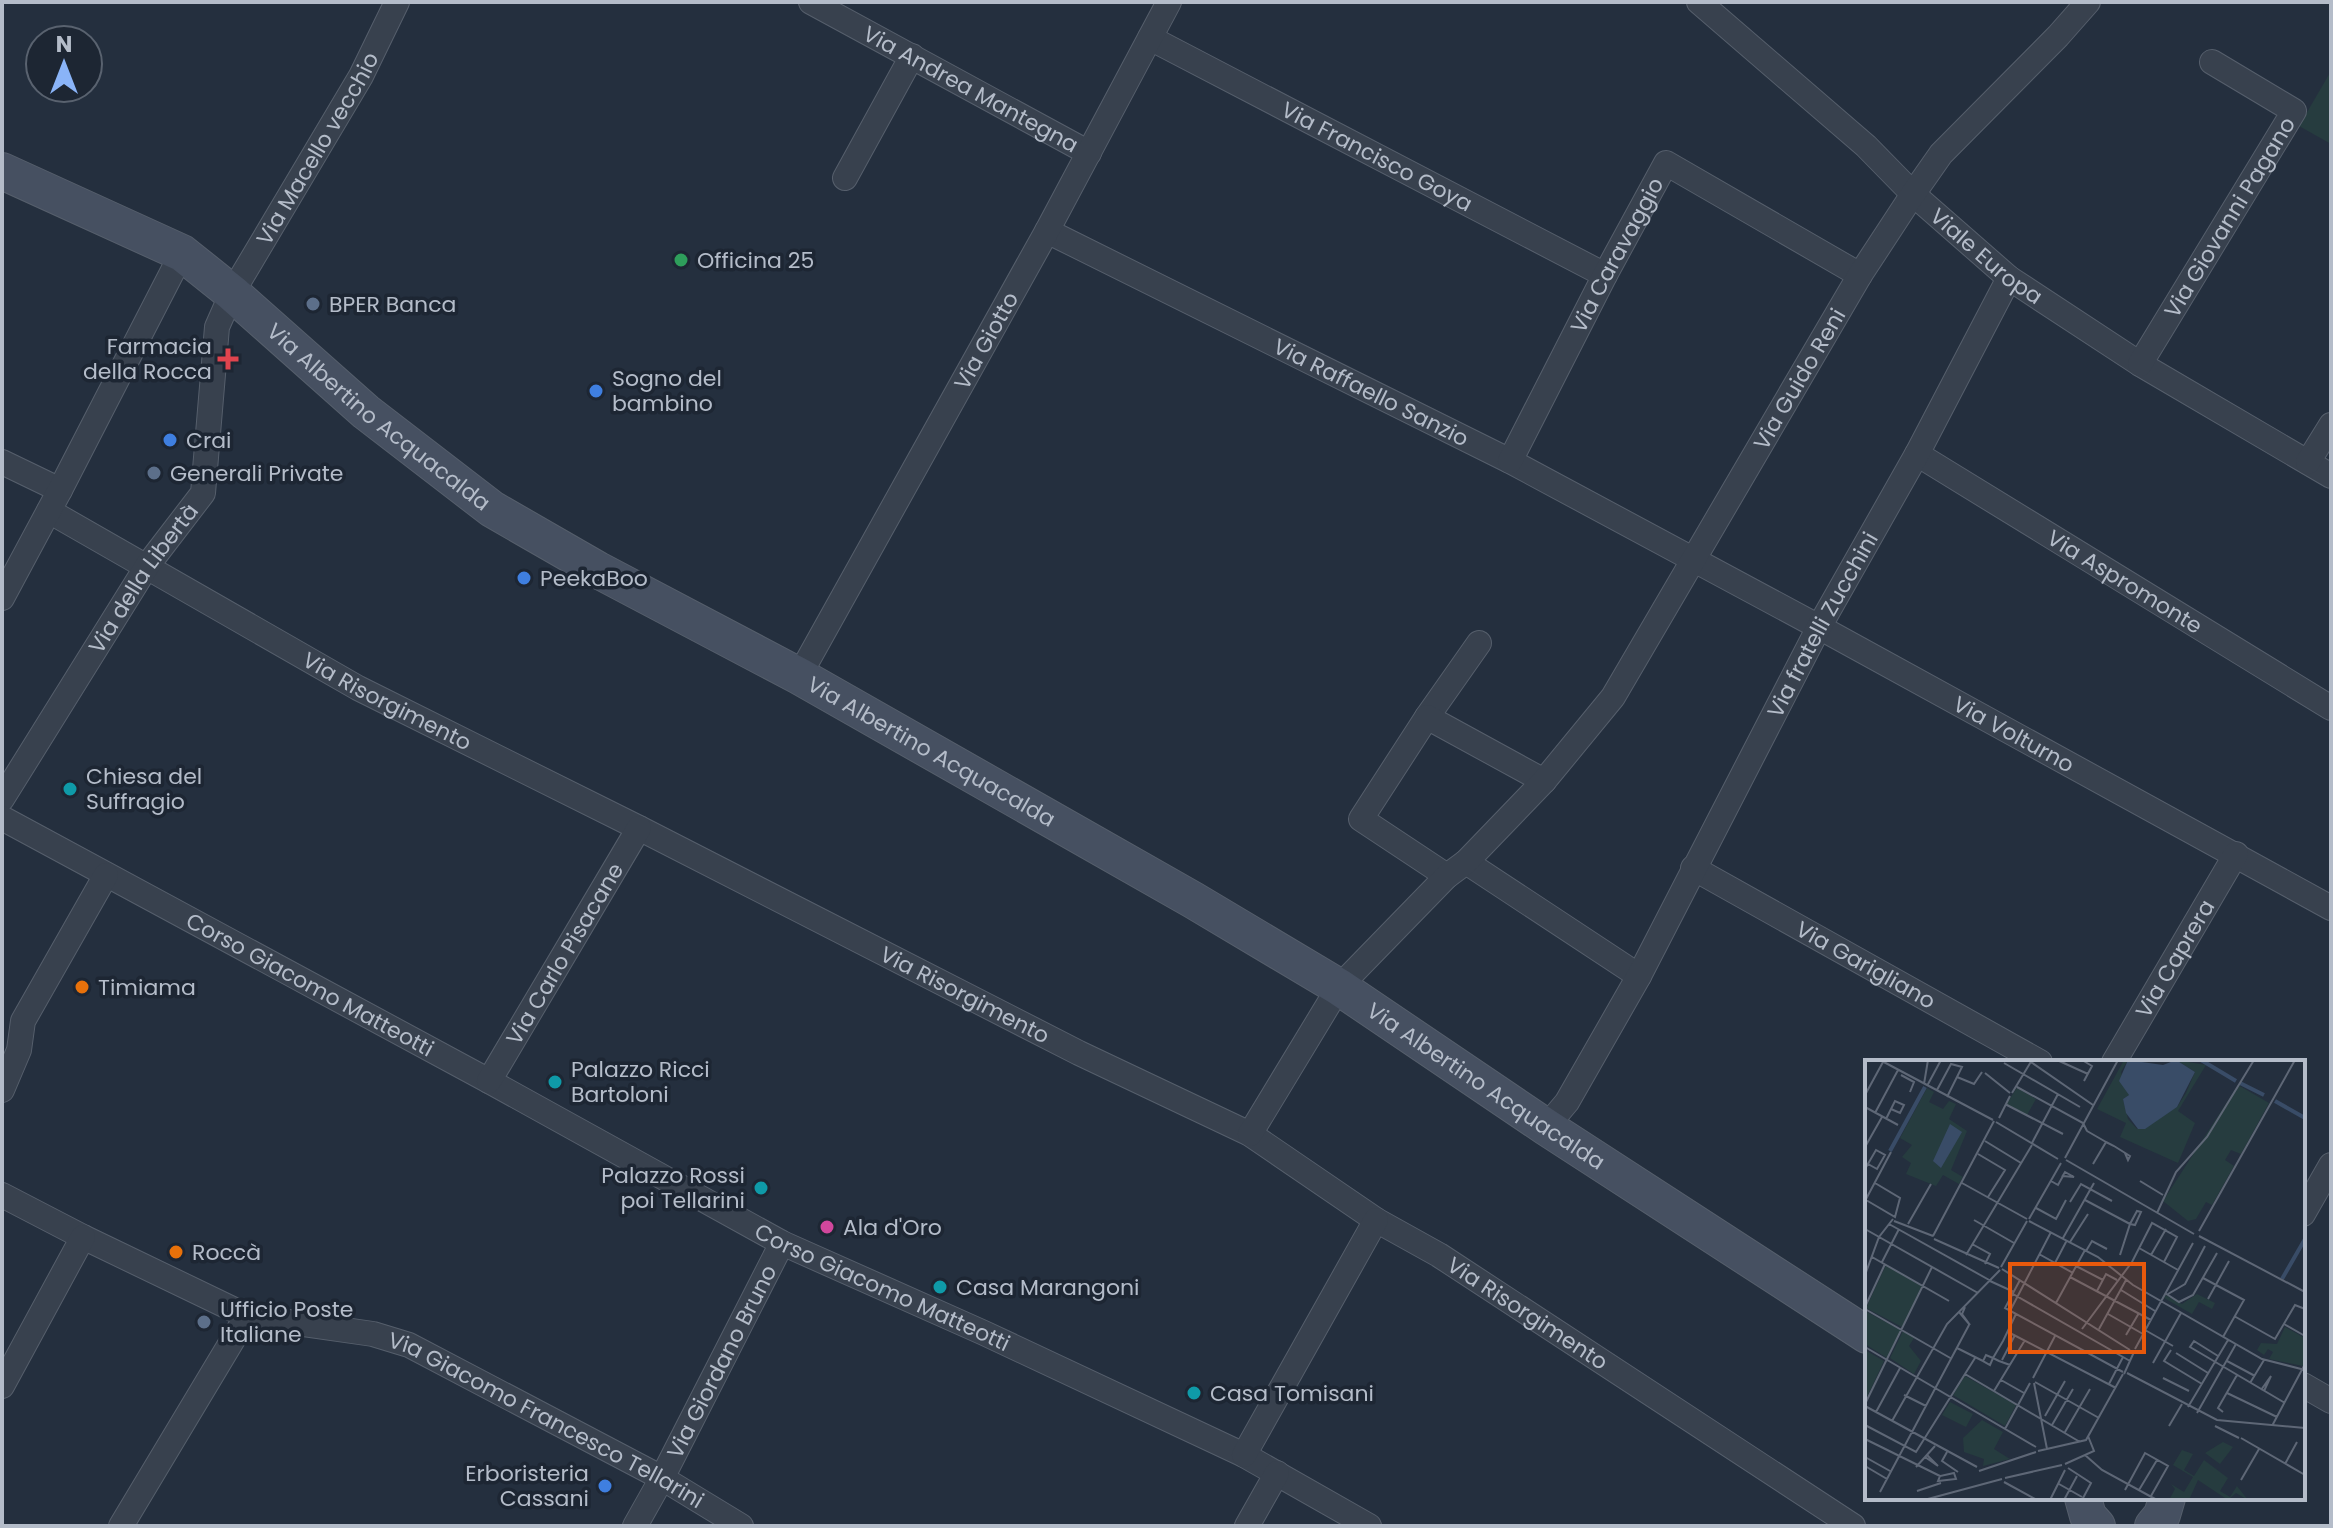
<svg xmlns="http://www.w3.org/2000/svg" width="2333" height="1528" viewBox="0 0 2333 1528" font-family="Poppins,sans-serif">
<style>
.green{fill:#263c3f}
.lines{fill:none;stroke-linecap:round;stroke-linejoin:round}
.minor-casing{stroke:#565f6c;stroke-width:26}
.secondary-casing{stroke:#565f6c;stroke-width:38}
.minor{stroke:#38414e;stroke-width:24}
.secondary{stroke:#465061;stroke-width:36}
.leisure-dot{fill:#2e9e5b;stroke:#1d2633;stroke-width:3}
.service-dot{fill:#5c6f8a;stroke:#1d2633;stroke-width:3}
.health-dot{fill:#e0444e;stroke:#1d2633;stroke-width:3}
.shop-dot{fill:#3f7fe0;stroke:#1d2633;stroke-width:3}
.culture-dot{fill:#0f9aa8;stroke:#1d2633;stroke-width:3}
.food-dot{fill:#e8710a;stroke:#1d2633;stroke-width:3}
.hotel-dot{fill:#d1479c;stroke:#1d2633;stroke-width:3}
.labels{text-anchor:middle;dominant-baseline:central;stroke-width:7;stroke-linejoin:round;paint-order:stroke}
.street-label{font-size:22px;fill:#b4bcc9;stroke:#1d2633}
.poi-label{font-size:22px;fill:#b4bcc9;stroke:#1d2633;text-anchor:start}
.inset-river{fill:none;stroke:#394c67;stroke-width:4}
.inset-road{fill:none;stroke:#5e6776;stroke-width:2}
.view{fill:#e8590c;fill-opacity:0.15;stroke:#e8590c;stroke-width:4}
.inset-edge{fill:none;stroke:#b4bcc9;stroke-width:4}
</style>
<rect width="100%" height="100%" fill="#242f3e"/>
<path class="green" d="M2331 71V144L2299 126Z"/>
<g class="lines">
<defs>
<g id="minor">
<path id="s1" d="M811 2 1089 153"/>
<path id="s2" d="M1699 2 1866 146 1913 194 2009 278 2140 364 2331 476"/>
<path id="s3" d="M1150 38 1605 275"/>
<path d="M845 178 912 56"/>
<path id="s4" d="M1047 231 1510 461 1819 627 2331 908"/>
<path id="s5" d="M2140 364 2294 111 2212 62"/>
<path id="s6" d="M1917 454 2331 708"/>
<path id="s7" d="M1510 461 1605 275 1666 163 1860 275"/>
<path d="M2 462 60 490"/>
<path d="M2308 462 2331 425"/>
<path id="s8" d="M49 511 358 688 639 828 1079 1053 1250 1134 1376 1220 1439 1255 1853 1526"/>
<path d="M2 598 60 490 182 253"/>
<path id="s9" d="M799 676 1047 231 1169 2"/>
<path d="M1427 717 1479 643"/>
<path id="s10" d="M2 799 147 566 203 493 217 327 232 293 361 76 397 2"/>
<path id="s11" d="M2 818 489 1081 782 1243 984 1333 1244 1455 1369 1526"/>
<path d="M1466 862 1639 976"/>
<path id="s12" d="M1693 868 2040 1062"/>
<path d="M1447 876 1361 819 1427 717 1544 781"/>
<path id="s13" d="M2114 1062 2236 854"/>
<path id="s14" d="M489 1081 639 828"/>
<path d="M2 1090 19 1050 23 1021 106 875"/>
<path id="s15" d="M1546 1127 1567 1102 1639 976 1819 627 1917 454 2009 278"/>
<path id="s16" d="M1250 1134 1339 987 1447 876 1466 862 1544 781 1613 697 1860 275 1913 194 1941 154 2058 36 2088 2"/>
<path id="s17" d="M2 1195 83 1237 247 1316 373 1334 409 1345 662 1478 741 1526"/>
<path d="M2303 1214 2331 1165"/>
<path d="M2303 1385 2331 1401"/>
<path d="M2 1386 83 1237"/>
<path d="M1244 1455 1376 1220"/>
<path d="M121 1526 247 1316"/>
<path id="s18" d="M635 1526 662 1478 782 1243"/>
<path d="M1247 1526 1277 1473"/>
</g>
<g id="secondary">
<path id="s19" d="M2 171 182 253 232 293 366 412 492 509 598 570 799 676 1193 900 1339 987 1546 1127 1867 1335"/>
<path d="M2083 1498 2088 1516 2097 1526"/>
<path d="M2153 1526 2162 1515 2167 1498"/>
</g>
</defs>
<use href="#minor" class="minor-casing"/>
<use href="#secondary" class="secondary-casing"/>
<use href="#minor" class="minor"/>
<use href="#secondary" class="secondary"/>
</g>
<circle class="leisure-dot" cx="681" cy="260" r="8"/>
<g class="service-dot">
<circle cx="313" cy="304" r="8"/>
<circle cx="154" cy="473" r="8"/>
<circle cx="204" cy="1322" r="8"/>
</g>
<path class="health-dot" d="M224 347h8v8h8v8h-8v8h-8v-8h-8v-8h8z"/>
<g class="shop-dot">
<circle cx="596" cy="391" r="8"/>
<circle cx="170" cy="440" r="8"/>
<circle cx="524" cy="578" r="8"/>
<circle cx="605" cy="1486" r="8"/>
</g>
<g class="culture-dot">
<circle cx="70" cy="789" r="8"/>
<circle cx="555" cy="1082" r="8"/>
<circle cx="761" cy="1188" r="8"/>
<circle cx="940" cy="1287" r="8"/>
<circle cx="1194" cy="1393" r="8"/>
</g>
<g class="food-dot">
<circle cx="82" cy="987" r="8"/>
<circle cx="176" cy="1252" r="8"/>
</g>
<circle class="hotel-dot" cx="827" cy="1227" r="8"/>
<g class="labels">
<g class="street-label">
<text stroke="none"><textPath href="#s1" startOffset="182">Via Andrea Mantegna</textPath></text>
<text stroke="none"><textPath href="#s10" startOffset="738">Via Macello vecchio</textPath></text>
<text stroke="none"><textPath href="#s3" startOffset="256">Via Francisco Goya</textPath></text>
<text stroke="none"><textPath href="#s5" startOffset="172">Via Giovanni Pagano</textPath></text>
<text stroke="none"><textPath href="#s2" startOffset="384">Viale Europa</textPath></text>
<text stroke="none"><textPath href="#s7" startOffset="232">Via Caravaggio</textPath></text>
<text stroke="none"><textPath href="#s9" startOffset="384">Via Giotto</textPath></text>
<text stroke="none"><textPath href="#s16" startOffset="940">Via Guido Reni</textPath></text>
<text stroke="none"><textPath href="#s4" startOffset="362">Via Raffaello Sanzio</textPath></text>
<text stroke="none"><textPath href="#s19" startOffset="454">Via Albertino Acquacalda</textPath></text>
<text stroke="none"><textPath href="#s10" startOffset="262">Via della Libertà</textPath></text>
<text stroke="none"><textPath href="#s6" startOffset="244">Via Aspromonte</textPath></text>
<text stroke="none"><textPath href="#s15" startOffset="574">Via fratelli Zucchini</textPath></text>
<text stroke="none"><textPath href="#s8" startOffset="388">Via Risorgimento</textPath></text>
<text stroke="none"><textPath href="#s4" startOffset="1090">Via Volturno</textPath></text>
<text stroke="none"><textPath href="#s19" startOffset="1102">Via Albertino Acquacalda</textPath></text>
<text stroke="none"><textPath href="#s14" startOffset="148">Via Carlo Pisacane</textPath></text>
<text stroke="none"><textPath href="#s13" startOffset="120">Via Caprera</textPath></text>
<text stroke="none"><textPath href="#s12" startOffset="198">Via Garigliano</textPath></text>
<text stroke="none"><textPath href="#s11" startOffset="350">Corso Giacomo Matteotti</textPath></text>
<text stroke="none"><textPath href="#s8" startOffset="1036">Via Risorgimento</textPath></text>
<text stroke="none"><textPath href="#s19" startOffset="1750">Via Albertino Acquacalda</textPath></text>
<text stroke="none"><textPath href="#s11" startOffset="998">Corso Giacomo Matteotti</textPath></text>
<text stroke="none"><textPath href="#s8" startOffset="1684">Via Risorgimento</textPath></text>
<text stroke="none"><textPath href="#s18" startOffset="186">Via Giordano Bruno</textPath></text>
<text stroke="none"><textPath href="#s17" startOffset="594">Via Giacomo Francesco Tellarini</textPath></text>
</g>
<g class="poi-label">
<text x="697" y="260">Officina 25</text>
<text x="329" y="304">BPER Banca</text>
<text x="212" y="346" text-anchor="end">Farmacia<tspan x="212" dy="25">della Rocca</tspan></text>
<text x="612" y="378">Sogno del<tspan x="612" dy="25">bambino</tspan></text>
<text x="186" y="440">Crai</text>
<text x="170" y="473">Generali Private</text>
<text x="540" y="578">PeekaBoo</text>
<text x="86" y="776">Chiesa del<tspan x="86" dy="25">Suffragio</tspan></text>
<text x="98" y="987">Timiama</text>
<text x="571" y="1069">Palazzo Ricci<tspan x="571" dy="25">Bartoloni</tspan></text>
<text x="745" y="1175" text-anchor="end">Palazzo Rossi<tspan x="745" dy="25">poi Tellarini</tspan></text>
<text x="843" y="1227">Ala d'Oro</text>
<text x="192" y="1252">Roccà</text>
<text x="956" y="1287">Casa Marangoni</text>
<text x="220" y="1309">Ufficio Poste<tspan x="220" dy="25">Italiane</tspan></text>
<text x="1210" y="1393">Casa Tomisani</text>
<text x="589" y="1473" text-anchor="end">Erboristeria<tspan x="589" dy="25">Cassani</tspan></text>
</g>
</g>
<g transform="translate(1865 1060)">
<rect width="440" height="440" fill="#242f3e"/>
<path d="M259 0H263L256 12 264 35 258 39 263 59 272 69 312 47 321 33 330 12 311 0 341 5 313 51 330 63 313 103 255 77 261 63 232 49ZM373 25 404 43 376 94 366 90 360 100 369 106 347 145 341 142 331 159 323 161 298 141ZM62 28 69 32 64 42 78 49 84 41 91 44 84 59 102 71 86 110 98 117 94 124 78 115 71 126 41 114 46 103 37 97 47 85 35 78ZM152 28 171 39 162 55 141 44ZM21 205 57 226 37 267 1 248ZM332 234 350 243 347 249 334 242 327 254 299 238 301 235 317 244ZM0 251 36 270 22 298 0 284ZM420 267 440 278 438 306 404 299 408 292 403 289 399 295 392 290 396 283 412 284ZM38 271 49 278 44 286 56 301 49 314 25 298ZM0 290 19 301 0 341ZM100 316 151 345 140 366 88 335ZM85 342 108 354 101 367 77 355ZM117 360 138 372 129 389 145 399 118 406 119 399 99 392 98 378ZM358 382 368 387 355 404 340 393ZM317 390 328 394 319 410 329 416 339 400 363 418 355 431 365 437 372 426 383 440 371 433 363 440 333 420 324 440H304L310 429 306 424 319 432 328 417 308 405Z" fill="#263c3f"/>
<path d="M263 0 298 5 311 0 330 12 312 47 280 69H273L261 53 258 39 264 35 254 21ZM85 64 97 72 76 108 68 101Z" fill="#394c67"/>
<path class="inset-river" d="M336 0 371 21M375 23 399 35M410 41 440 58M25 91 60 27M417 219 440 179"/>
<path class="inset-road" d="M15 0 128 60M163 0 228 45M192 0 223 14M217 0 227 6 219 21M139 3 215 47M120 13 145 33M36 15 49 22 45 32M92 17 109 24 117 12M59 24 63 0M62 26 76 0M152 27 218 63 222 71M72 30 86 4 97 7 82 37M147 33 167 0M0 35 18 2M140 44 198 74M0 47 33 65M10 53 33 10M134 58 145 36M21 59 30 41 39 45 35 53 26 49M131 62 193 99M222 71 241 82 228 104M120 81 156 103M241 82 249 86 265 96 263 100 260 93M167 83 193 34M0 87 17 57M113 94 140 110 123 137M200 98 253 0M201 100 329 174M0 109 11 90 20 95 12 109 3 104M186 121 193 125 198 116 209 117 200 112 197 117M275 121 298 135M97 123 162 159M1 140 30 157 35 138 10 123M220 140 265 164M0 141 26 92M205 142 216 124 247 141M171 148 191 159 201 140M292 153 311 112 342 77 389 0M164 159 196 103M109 160 149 183M29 161 68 176M164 161 233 197 268 225 397 299 440 310M24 164 126 221M43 164 66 124M0 169 113 233M334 171 430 0M68 176 129 61M334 176 440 232M198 178 229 123M69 179 134 208M205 182 223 154M107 184 125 194 120 204M274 188 313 210M221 191 227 181 242 189M174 194 208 213M101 195 167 85M255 195 265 164 272 151 276 152 270 165 265 164M286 195 301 169M7 197 84 241M17 202 34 169M190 203 202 180M211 206 238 220M136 207 162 161M137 209 265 290M0 215 14 177 28 159M205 217 286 260M338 218 379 240 358 277M155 220 140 248 258 312M125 221 149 232M256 230 290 251M232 231 241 214 252 220M300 233 314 242 328 235 352 193M148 234 265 301M303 234 320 224 340 186M343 239 364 201M191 243 220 190M0 247 20 204M0 249 87 299M145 251 186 172M94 252 105 265 97 254 100 247M243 254 278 274M369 256 410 279 430 245 440 249M419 264 440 276M217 269 267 202 287 163 312 177 299 202M234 269 261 220M280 270 308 286M143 272 251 328M261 275 274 253M0 287 171 387M92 288 118 301M270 289 328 183M306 290 299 301 337 324M311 293 343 313M353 296 329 281 325 287 420 343M137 300 150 275M362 301 390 316M288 303 316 253M145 305 134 301 128 298 121 295 118 301 125 305 128 298 138 281 151 254M262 313 352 360 440 368M100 314 215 382M259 314 269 292M168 318 190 276M298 318 324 331M136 320 159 333M170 322 234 358M169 323 182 389M385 323 399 300M244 324 258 297M396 330 406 316 399 331M129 331 160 280M362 333 412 357M39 335 61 346M0 344 67 207M0 346 112 407M323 347 363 280M11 352 35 308M358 352 353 348 372 315M332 353 371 284M180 356 200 321M27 361 82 264 135 210M0 365 51 392 110 298M187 365 208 329M304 366 317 344M350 366 374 378M407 366 440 304M140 369 165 323M200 372 225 329M376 378 440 415M0 379 75 416M173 391 221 380 258 314M82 392 77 401 93 412M220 395 237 410 292 440M0 397 25 411M60 397 73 406 62 395M200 404 229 391 223 376M420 404 432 382M0 406 22 419M51 407 70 386M203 408 226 423 217 440M114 411 171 392M89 413 91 419 73 421 75 416ZM140 418 197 405M376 420 394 389M139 422 172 440M194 424 217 437M260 430 280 393 303 406 286 436M274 430 292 400M52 431 76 423M15 432 104 265M59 440 137 419M185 440 200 410M199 440 212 416"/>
<path class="view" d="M145 204H279V292H145Z"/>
<rect width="440" height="440" class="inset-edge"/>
</g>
<rect width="2333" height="1528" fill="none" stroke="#b4bcc9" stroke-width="8"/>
<g transform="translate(64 64)"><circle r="38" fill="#1d2633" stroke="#59626f" stroke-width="2"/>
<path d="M0-6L14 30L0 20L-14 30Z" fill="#8ab4f8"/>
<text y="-12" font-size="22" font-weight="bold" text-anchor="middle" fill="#b4bcc9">N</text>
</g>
</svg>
